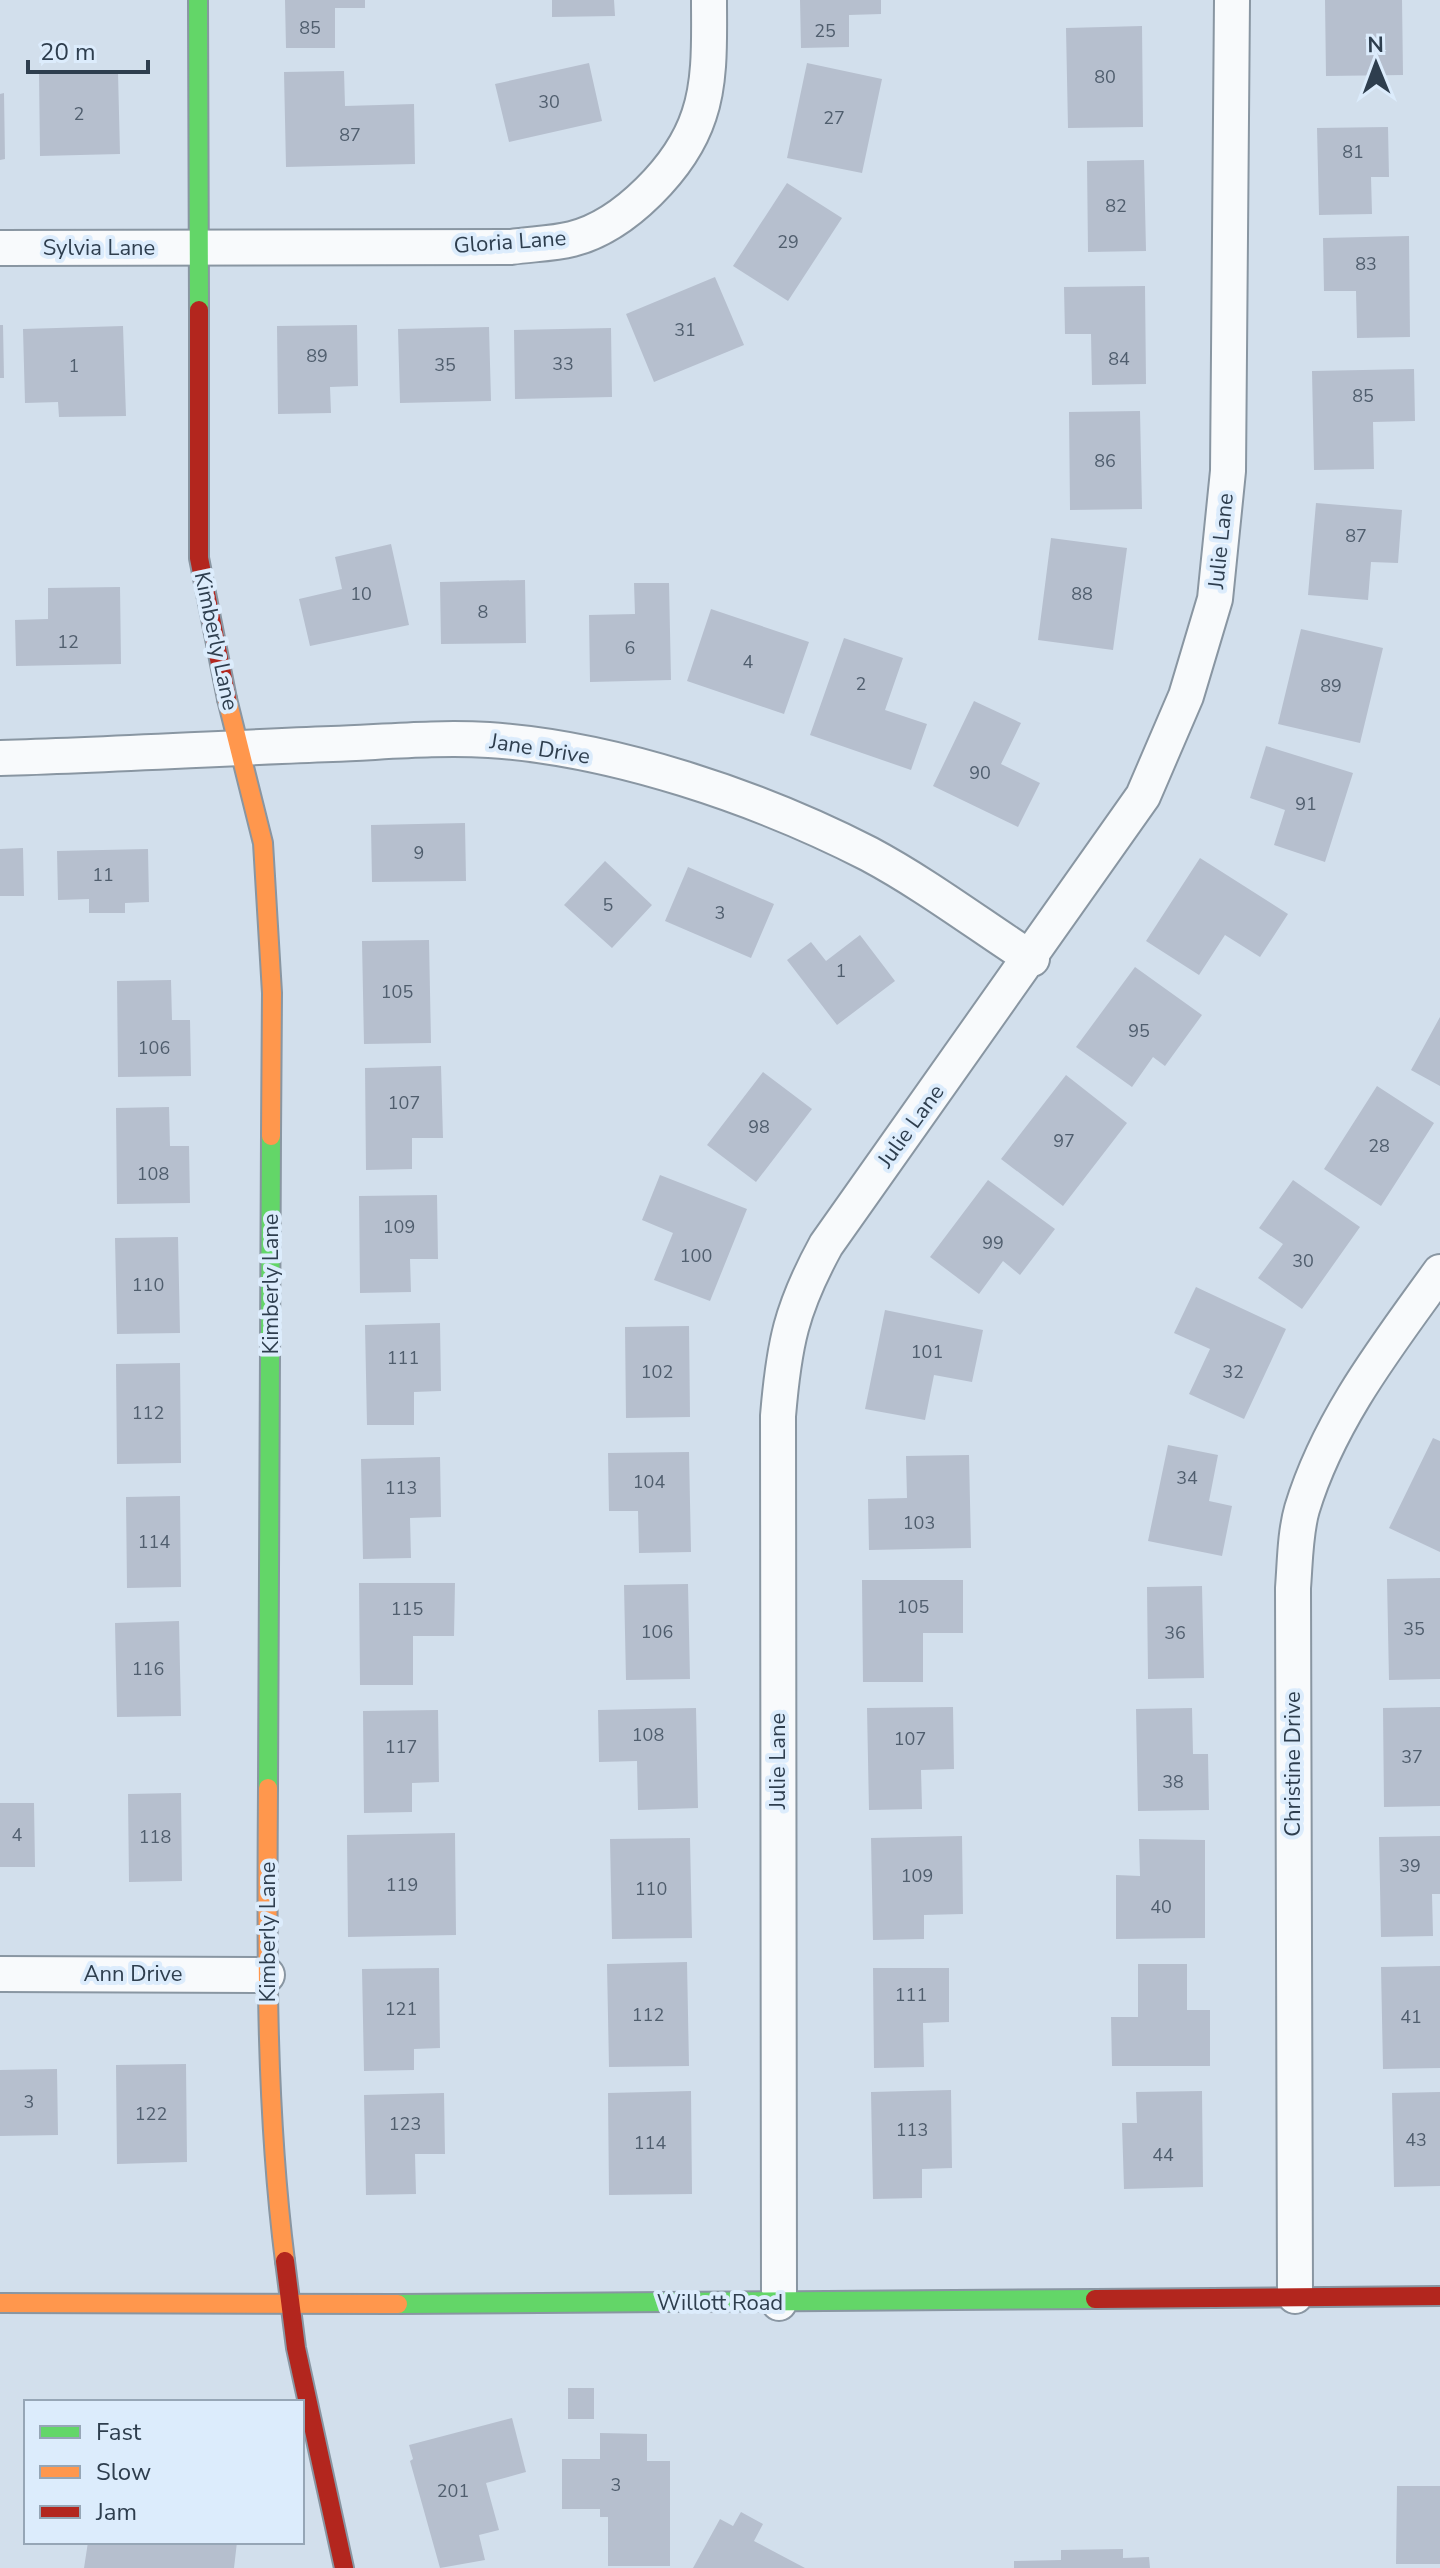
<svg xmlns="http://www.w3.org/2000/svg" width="1440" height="2568" viewBox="0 0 1440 2568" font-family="'Nunito Sans',sans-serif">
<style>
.building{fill:#b6bfce}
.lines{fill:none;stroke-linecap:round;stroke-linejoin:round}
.street-casing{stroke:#8996a2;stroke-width:38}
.fast-casing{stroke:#8996a2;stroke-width:22}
.slow-casing{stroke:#8996a2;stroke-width:22}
.jam-casing{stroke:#8996a2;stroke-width:22}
.street{stroke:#f8fafc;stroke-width:34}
.fast{stroke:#63d668;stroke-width:18}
.slow{stroke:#ff974d;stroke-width:18}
.jam{stroke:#b3261e;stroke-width:18}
.labels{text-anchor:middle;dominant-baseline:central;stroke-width:8;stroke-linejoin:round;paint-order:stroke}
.number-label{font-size:18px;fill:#505e6e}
.street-label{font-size:22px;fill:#2e3e4e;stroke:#dcecfc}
</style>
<rect width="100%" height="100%" fill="#d2dfec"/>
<path class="building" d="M285 0H365V8H335V48H286Z
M552 0H614L615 16 552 17Z
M800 0H881V14L849 15V47L801 48Z
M1325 0H1402L1403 75 1326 76Z
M1142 26 1143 127 1068 128 1066 28Z
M589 63 602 121 509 142 495 84Z
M807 63 882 79 862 173 787 158Z
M344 71 345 106 414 104 415 164 286 167 284 72Z
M118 72 120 154 40 156 39 73Z
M4 93 5 159 0 160V94Z
M1388 127 1389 177H1371L1372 214 1319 215 1317 128Z
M1144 160 1146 251 1088 252 1087 161Z
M787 183 842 218 788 301 733 266Z
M1409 236 1410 337 1357 338 1356 291H1324L1323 238Z
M715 277 744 345 654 382 626 314Z
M1145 286 1146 384 1092 385 1091 334H1065L1064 287Z
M0 325H3L4 378H0Z
M357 325 358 386 330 387 331 413 278 414 277 326Z
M123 326 126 416 59 417 58 402 25 403 23 329Z
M489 327 491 401 400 403 398 329Z
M611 328 612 397 515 399 514 330Z
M1414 369 1415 421 1373 422 1374 469 1314 470 1312 371Z
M1140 411 1142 509 1070 510 1069 412Z
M1316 503 1402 510 1398 563 1371 562 1368 600 1308 595Z
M1051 538 1127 548 1113 650 1038 640Z
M391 544 409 625 310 646 299 599 342 589 335 557Z
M525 580 526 643 441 644 440 582Z
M634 583H669L671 680 590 682 589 615 635 614Z
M120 587 121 664 16 666 15 620 48 619V588Z
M711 609 809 642 784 714 687 681Z
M1301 629 1383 648 1360 743 1278 724Z
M844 638 903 658 885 710 927 724 911 770 810 735Z
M974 701 1021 723 1001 764 1040 783 1018 827 933 786Z
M1266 746 1353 773 1325 862 1274 845 1285 810 1250 798Z
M465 823 466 881 372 882 371 825Z
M23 848 24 896H0V849Z
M148 849 149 902 125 903V913H89V899L58 900 57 851Z
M1200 858 1288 914 1260 957 1225 935 1199 975 1146 941Z
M605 861 652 905 612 948 564 905Z
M688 867 774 904 751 958 665 921Z
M860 935 895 981 837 1025 787 960 811 942 826 961Z
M429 940 431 1043 364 1044 362 941Z
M1135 967 1202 1015 1165 1066 1153 1057 1132 1087 1076 1047Z
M171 980 172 1020H190L191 1076 118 1077 117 981Z
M1440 1017V1086L1411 1070Z
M441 1066 443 1138H412V1169L366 1170 365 1068Z
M763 1072 812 1109 756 1182 707 1145Z
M1066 1075 1127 1123 1063 1206 1001 1159Z
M1377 1086 1434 1123 1381 1206 1324 1169Z
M169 1107 170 1146H189L190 1203 117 1204 116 1108Z
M660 1175 747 1209 710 1301 654 1280 673 1233 642 1220Z
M988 1180 1055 1229 1020 1275 1003 1261 979 1294 930 1257Z
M1293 1180 1360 1227 1302 1309 1258 1278 1283 1244 1259 1228Z
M437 1195 438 1259H410L411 1292 360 1293 359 1196Z
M178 1237 180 1333 117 1334 115 1238Z
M1196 1287 1286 1329 1244 1419 1189 1394 1210 1349 1174 1333Z
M885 1310 983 1330 972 1382 934 1375 925 1420 865 1409Z
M440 1323 441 1391 414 1392V1425H367L365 1325Z
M689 1326 690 1417 626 1418 625 1327Z
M180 1363 181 1463 117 1464 116 1364Z
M1433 1438 1440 1441V1552L1389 1528Z
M1168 1445 1218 1455 1209 1501 1232 1506 1222 1556 1148 1541Z
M689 1452 691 1552 639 1553 638 1511H609L608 1453Z
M969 1455 971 1548 869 1550 868 1499 907 1498 906 1456Z
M440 1457 441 1517 410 1518 411 1558 363 1559 361 1459Z
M180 1496 181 1587 127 1588 126 1497Z
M1440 1578V1679L1389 1680 1387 1579Z
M862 1580H963V1633H923V1682H863Z
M359 1583H455L454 1636H413V1685H360Z
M688 1584 690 1679 626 1680 624 1585Z
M1202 1586 1204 1678 1148 1679 1147 1587Z
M179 1621 181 1716 117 1717 115 1623Z
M953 1707 954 1769 921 1770 922 1809 869 1810 867 1708Z
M1440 1707V1806L1384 1807 1383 1708Z
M696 1708 698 1808 638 1810 637 1761 599 1762 598 1710Z
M1192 1708 1193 1754H1208L1209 1810 1138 1811 1136 1709Z
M438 1710 439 1782 412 1783V1812L364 1813 363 1711Z
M181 1793 182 1881 129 1882 128 1794Z
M0 1803H34L35 1867H0Z
M455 1833 456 1935 348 1937 347 1835Z
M962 1836 963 1914 924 1915V1939L873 1940 871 1838Z
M1440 1836V1894H1432L1433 1936 1381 1937 1379 1837Z
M690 1838 692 1938 612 1939 610 1839Z
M1139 1839 1205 1840V1938L1116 1939V1875L1140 1876Z
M687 1962 689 2066 609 2067 607 1964Z
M1138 1964H1187V2010H1210V2066H1112L1111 2017H1138Z
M1440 1966V2068L1383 2069 1381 1967Z
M439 1968 440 2048 414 2049V2070L364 2071 362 1969Z
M873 1968H949V2022L923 2023 924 2067 874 2068Z
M186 2064 187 2162 117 2164 116 2065Z
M57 2069 58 2135 0 2136V2070Z
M951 2090 952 2168 922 2169V2198L873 2199 871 2092Z
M691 2091 692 2194 609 2195 608 2093Z
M1202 2091 1203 2187 1124 2189 1122 2123H1137L1136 2092Z
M1440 2092V2186L1394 2187 1392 2093Z
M444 2093 445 2154H415L416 2194 366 2195 364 2095Z
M568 2388H594V2419H568Z
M512 2418 526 2472 486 2483 499 2530 479 2535 485 2560 440 2568 410 2461 413 2459 409 2445Z
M600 2433 647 2434V2461H670V2566H608V2517H600V2509H562V2459H600Z
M1397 2486H1440V2564H1396Z
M741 2512 763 2524 754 2541 805 2568H693L720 2519 733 2526Z
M88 2542H237L234 2568H84Z
M1123 2549V2558L1149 2557 1150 2568H1014V2561L1061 2560V2550Z"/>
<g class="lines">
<defs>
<path id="street" d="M0 248 511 247C531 244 552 244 572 239 624 226 682 167 699 115 711 80 709 37 709 0
M0 758C111 755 221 748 332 744 384 742 436 737 489 740 613 748 758 797 869 854 925 884 978 924 1032 959
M0 1974 267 1975
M1295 2296 1293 1588C1295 1563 1295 1533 1302 1509 1329 1420 1386 1347 1440 1272
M779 2303 778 1416C784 1344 791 1309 826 1245L1143 796 1186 696 1215 599 1228 471 1232 0"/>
<path id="fast" d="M198 0 199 310
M268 1788 271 1136
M398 2304 1095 2299"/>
<path id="slow" d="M227 699 263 843 272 993 271 1136
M268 1788C267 1946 265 2104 285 2261
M0 2303 398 2304"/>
<path id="jam" d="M199 310V558L227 699
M285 2261 296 2348 344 2568
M1095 2299 1440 2296"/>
</defs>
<use href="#street" class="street-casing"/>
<use href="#fast" class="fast-casing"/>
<use href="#slow" class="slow-casing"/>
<use href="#jam" class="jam-casing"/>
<use href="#street" class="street"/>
<use href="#fast" class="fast"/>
<use href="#slow" class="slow"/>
<use href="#jam" class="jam"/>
</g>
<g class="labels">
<g class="number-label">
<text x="310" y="28">85</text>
<text x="825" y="31">25</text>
<text x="1105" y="77">80</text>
<text x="549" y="102">30</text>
<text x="79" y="114">2</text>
<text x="834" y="118">27</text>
<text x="350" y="135">87</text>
<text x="1353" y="152">81</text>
<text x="1116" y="206">82</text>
<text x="788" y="242">29</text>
<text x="1366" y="264">83</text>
<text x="685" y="330">31</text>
<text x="317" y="356">89</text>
<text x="1119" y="359">84</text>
<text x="563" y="364">33</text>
<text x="445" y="365">35</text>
<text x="74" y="366">1</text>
<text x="1363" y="396">85</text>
<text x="1105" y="461">86</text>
<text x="1356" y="536">87</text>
<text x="361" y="594">10</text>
<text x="1082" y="594">88</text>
<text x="483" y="612">8</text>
<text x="68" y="642">12</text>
<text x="630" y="648">6</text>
<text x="748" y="662">4</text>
<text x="861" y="684">2</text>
<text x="1331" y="686">89</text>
<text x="980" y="773">90</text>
<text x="1306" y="804">91</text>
<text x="419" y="853">9</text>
<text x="103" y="875">11</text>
<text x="608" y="905">5</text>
<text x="720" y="913">3</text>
<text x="841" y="971">1</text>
<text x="397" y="992">105</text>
<text x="1139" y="1031">95</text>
<text x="154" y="1048">106</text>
<text x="404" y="1103">107</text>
<text x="759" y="1127">98</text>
<text x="1064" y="1141">97</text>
<text x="1379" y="1146">28</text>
<text x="153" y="1174">108</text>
<text x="399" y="1227">109</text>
<text x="993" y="1243">99</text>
<text x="696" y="1256">100</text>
<text x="1303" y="1261">30</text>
<text x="148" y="1285">110</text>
<text x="927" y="1352">101</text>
<text x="403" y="1358">111</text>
<text x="657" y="1372">102</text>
<text x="1233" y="1372">32</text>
<text x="148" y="1413">112</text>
<text x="1187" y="1478">34</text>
<text x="649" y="1482">104</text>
<text x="401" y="1488">113</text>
<text x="919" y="1523">103</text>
<text x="154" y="1542">114</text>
<text x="913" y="1607">105</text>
<text x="407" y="1609">115</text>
<text x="1414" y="1629">35</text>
<text x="657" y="1632">106</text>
<text x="1175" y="1633">36</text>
<text x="148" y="1669">116</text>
<text x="648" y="1735">108</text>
<text x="910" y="1739">107</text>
<text x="401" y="1747">117</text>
<text x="1412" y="1757">37</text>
<text x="1173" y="1782">38</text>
<text x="17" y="1835">4</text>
<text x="155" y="1837">118</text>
<text x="1410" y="1866">39</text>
<text x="917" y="1876">109</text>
<text x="402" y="1885">119</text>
<text x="651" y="1889">110</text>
<text x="1161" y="1907">40</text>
<text x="911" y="1995">111</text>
<text x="401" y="2009">121</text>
<text x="648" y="2015">112</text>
<text x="1411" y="2017">41</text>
<text x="29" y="2102">3</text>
<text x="151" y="2114">122</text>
<text x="405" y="2124">123</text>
<text x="912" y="2130">113</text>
<text x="1416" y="2140">43</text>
<text x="650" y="2143">114</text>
<text x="1163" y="2155">44</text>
<text x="616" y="2485">3</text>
<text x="453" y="2491">201</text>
</g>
<g class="street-label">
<text transform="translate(510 242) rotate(-4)">Gloria Lane</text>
<text x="99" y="248">Sylvia Lane</text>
<text transform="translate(1221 541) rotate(-84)">Julie Lane</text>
<text transform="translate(216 641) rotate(78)">Kimberly Lane</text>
<text transform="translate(540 749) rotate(9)">Jane Drive</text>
<text transform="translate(911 1126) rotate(-54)">Julie Lane</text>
<text transform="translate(271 1284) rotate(-90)">Kimberly Lane</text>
<text transform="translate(778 1761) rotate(-90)">Julie Lane</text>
<text transform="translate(1293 1764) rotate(-90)">Christine Drive</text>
<text transform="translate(268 1932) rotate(-90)">Kimberly Lane</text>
<text x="133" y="1974">Ann Drive</text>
<text x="720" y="2303">Willott Road</text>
</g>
</g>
<rect x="24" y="2400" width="280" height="144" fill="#dcecfc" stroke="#96a6b6" stroke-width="2"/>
<rect x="40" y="2426" width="40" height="12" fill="#63d668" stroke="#96a6b6" stroke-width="2"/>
<text x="96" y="2440" font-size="24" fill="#2e3e4e">Fast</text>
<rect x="40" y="2466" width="40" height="12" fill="#ff974d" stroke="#96a6b6" stroke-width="2"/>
<text x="96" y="2480" font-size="24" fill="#2e3e4e">Slow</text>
<rect x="40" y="2506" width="40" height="12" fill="#b3261e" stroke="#96a6b6" stroke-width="2"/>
<text x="96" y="2520" font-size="24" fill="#2e3e4e">Jam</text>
<g transform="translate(1376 64) rotate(359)" stroke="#dcecfc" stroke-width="6" paint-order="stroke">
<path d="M0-6L14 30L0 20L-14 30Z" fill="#2e3e4e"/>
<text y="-12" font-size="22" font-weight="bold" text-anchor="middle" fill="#2e3e4e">N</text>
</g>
<path d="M28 60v12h120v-12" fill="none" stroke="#2e3e4e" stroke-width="4"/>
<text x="40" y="60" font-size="24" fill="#2e3e4e" stroke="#dcecfc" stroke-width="6" paint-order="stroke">20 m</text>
</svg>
